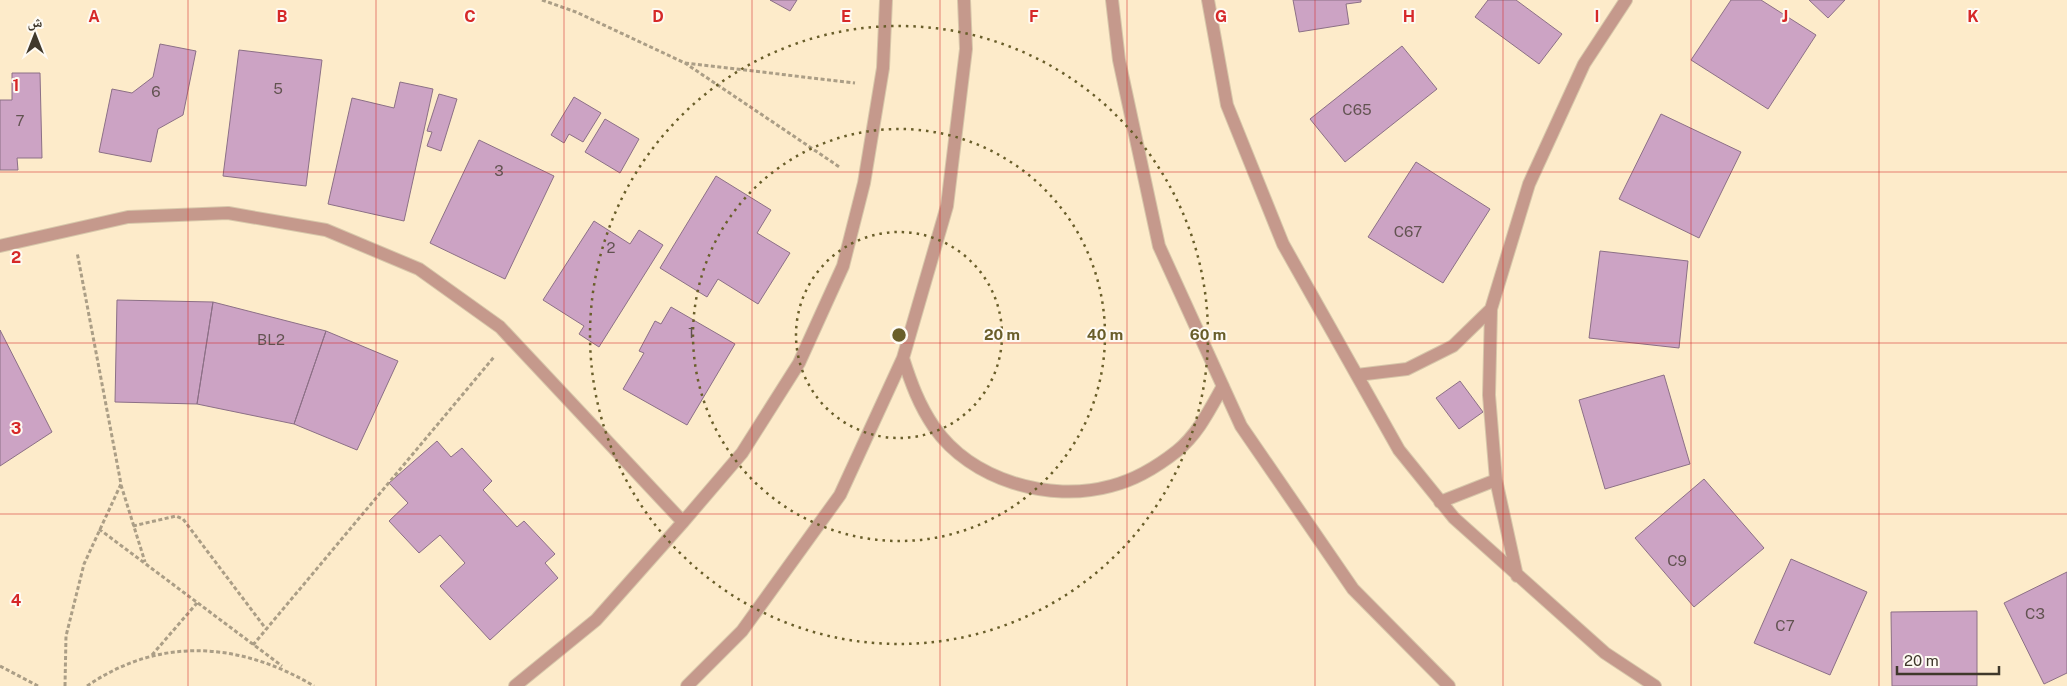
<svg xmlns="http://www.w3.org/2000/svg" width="2067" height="686" viewBox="0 0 2067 686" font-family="'Public Sans','Noto Naskh Arabic',sans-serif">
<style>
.building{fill:#cca3c4;stroke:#8c7086}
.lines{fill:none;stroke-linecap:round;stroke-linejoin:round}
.minor-casing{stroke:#d7c7aa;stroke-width:14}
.tertiary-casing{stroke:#d7c7aa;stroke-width:14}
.path{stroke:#ab9e86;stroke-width:3;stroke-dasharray:4 2.5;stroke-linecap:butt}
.minor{stroke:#c5998c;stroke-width:12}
.tertiary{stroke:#c5998c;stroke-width:12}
.grid{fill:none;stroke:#d62828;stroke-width:1;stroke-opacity:0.55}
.ring{fill:none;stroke:#695e2a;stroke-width:2.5;stroke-dasharray:2.5 5}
.labels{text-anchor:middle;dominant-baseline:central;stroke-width:4;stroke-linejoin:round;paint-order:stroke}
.number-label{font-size:15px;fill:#625351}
.grid-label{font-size:16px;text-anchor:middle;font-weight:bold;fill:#d62828;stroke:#fefaf3;stroke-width:4;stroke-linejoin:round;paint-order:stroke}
.centre{fill:#695e2a;stroke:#fefaf3;stroke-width:2.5}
.ring-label{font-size:15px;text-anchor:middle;font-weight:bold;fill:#695e2a;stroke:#fefaf3;stroke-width:4;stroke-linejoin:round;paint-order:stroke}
</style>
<rect width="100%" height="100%" fill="#fdebca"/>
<path class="building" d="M770 0H797L790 11Z
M1293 0H1361V2L1346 4 1349 24 1299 32Z
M1488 0H1516L1562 34 1539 64 1475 17Z
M1731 0H1761L1816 35 1768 109 1691 60Z
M1809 0H1845L1828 18Z
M160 44 196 51 183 115 158 129 151 162 99 152 112 89 132 93 153 77Z
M1402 46 1437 89 1345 162 1310 119Z
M239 50 322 60 306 186 223 176Z
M12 73H40L42 158H17L18 170H0V100H12Z
M400 82 433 89 404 221 328 204 352 98 394 108Z
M439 94 457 99 441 151 427 146 432 132 427 131Z
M574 97 601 113 583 142 569 134 564 143 551 135Z
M1661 114 1741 152 1699 238 1619 199Z
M605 119 639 139 620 173 585 152Z
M479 140 554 176 505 279 430 243Z
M1416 162 1490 209 1443 283 1368 237Z
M716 176 771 210 757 233 790 253 758 304 718 279 707 297 660 268Z
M594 221 630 244 639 230 663 245 599 347 579 334 584 326 543 300Z
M1600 251 1688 261 1679 348 1589 338Z
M117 300 213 302 197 404 115 402Z
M213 302 326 331 294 424 197 404Z
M671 307 735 344 687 425 623 389 644 353 639 351 655 321 661 324Z
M0 330 52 432 0 466Z
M326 331 398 361 357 450 294 424Z
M1664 375 1690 464 1605 489 1579 400Z
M1460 381 1483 412 1459 429 1436 398Z
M437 441 451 457 462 448 492 481 483 490 517 527 524 521 555 554 545 563 558 578 490 640 440 586 465 563 440 535 419 553 389 521 408 503 389 483Z
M1704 479 1764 548 1694 607 1635 538Z
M1791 559 1867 592 1830 675 1754 643Z
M2067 572V673L2044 684 2004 603Z
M1977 611V686H1892L1891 612Z"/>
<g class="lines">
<defs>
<path id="minor" d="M1208 0 1227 105 1283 244 1399 450 1454 518 1605 653 1655 686
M0 246 128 217 228 213 326 230 419 269 500 327 683 522
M1357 375 1407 369 1453 346 1491 309
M1440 502 1496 480
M1517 576 1496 480 1489 395 1491 309 1529 184 1584 64 1626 0
M515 686 596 620 683 522 742 453 799 363 843 266 864 183 883 68 886 0"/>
<path id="tertiary" d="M1112 0 1119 60 1159 246 1241 426 1353 589 1449 686
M903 358C911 383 919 405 934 427 971 480 1049 503 1111 486 1135 480 1158 466 1177 451 1198 434 1210 409 1223 386
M687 686 742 631 840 495 903 358 947 206 966 49 964 0"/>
</defs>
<use href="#minor" class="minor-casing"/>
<use href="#tertiary" class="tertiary-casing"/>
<path class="path" d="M542 0 576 12 685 63 841 168
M685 63 855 83
M121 485 145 562
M133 526 176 516 183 519 266 629
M99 529 282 666
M253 645 494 357
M152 655 197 603
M0 666 38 686
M65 686 66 636 84 564 121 484 77 252
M87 686C160 636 240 642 314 686"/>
<use href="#minor" class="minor"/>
<use href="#tertiary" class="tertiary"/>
</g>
<path class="grid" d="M188 0V686M376 0V686M564 0V686M752 0V686M940 0V686M1127 0V686M1315 0V686M1503 0V686M1691 0V686M1879 0V686M0 172H2067M0 343H2067M0 514H2067"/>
<g class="ring">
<circle cx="899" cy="335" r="103"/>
<circle cx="899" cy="335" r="206"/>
<circle cx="899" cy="335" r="309"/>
</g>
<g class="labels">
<g class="number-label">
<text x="278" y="88">5</text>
<text x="156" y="91">6</text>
<text x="1357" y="109">C65</text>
<text x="20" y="120">7</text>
<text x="499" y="170">3</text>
<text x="1408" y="231">C67</text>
<text x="611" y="247">2</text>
<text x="691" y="332">1</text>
<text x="271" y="339">BL2</text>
<text x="1677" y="560">C9</text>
<text x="2035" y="613">C3</text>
<text x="1785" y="625">C7</text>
</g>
</g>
<g class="grid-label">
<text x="94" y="22">A</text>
<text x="282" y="22">B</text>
<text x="470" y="22">C</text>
<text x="658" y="22">D</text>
<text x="846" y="22">E</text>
<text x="1034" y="22">F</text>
<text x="1221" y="22">G</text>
<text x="1409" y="22">H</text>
<text x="1597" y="22">I</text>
<text x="1785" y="22">J</text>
<text x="1973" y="22">K</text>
<text x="16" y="91">1</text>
<text x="16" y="263">2</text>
<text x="16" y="434">3</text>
<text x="16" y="606">4</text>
</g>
<circle cx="899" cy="335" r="8" class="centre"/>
<g class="ring-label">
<text x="1002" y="340">20 m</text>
<text x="1105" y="340">40 m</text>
<text x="1208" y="340">60 m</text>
</g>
<g transform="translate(35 35)" stroke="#fefaf3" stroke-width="4" paint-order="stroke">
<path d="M0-4L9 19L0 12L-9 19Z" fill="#3f382b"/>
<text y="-8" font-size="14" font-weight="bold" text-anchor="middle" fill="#3f382b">ش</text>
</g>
<path d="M1897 666v8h102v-8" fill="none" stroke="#3f382b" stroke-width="2.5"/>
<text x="1904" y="666" font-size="15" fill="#3f382b" stroke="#fefaf3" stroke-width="4" paint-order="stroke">20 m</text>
</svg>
